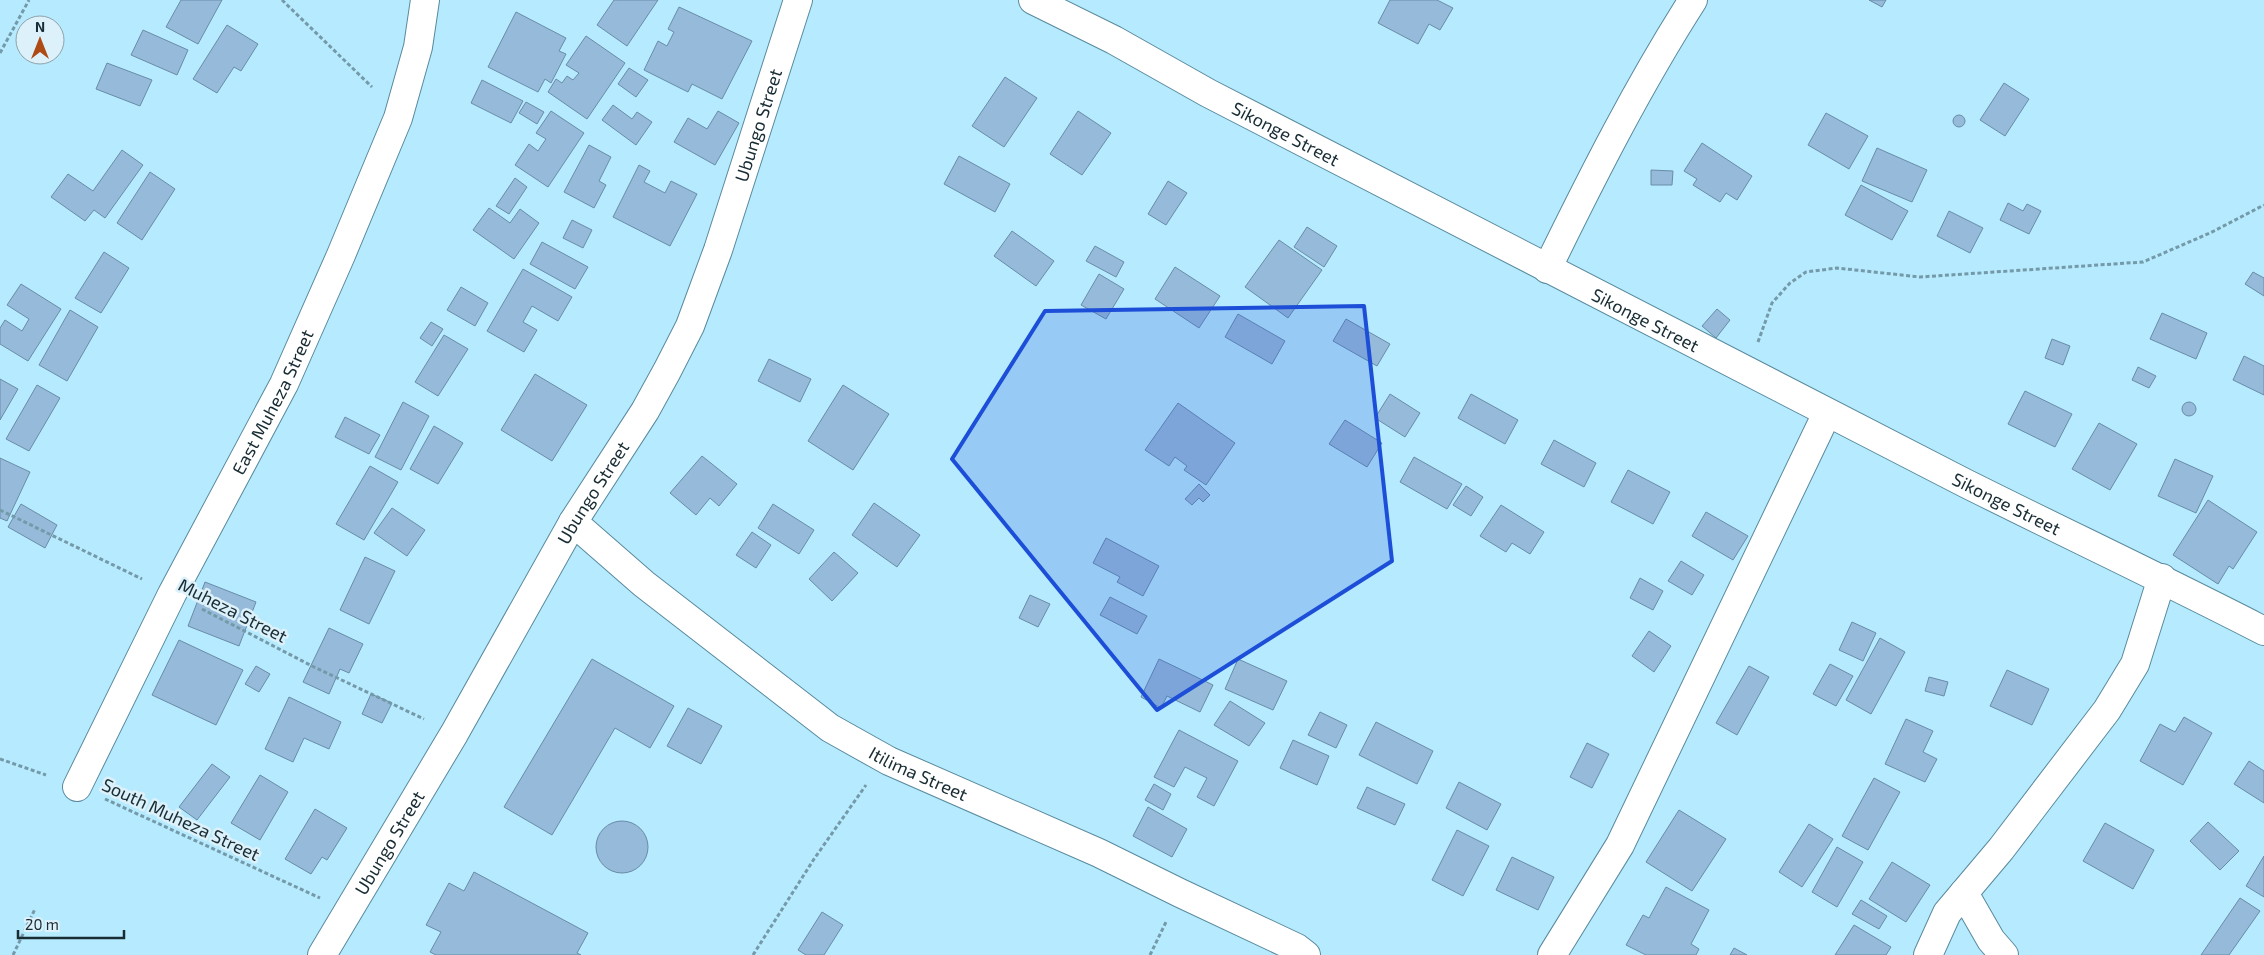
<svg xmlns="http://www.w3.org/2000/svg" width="2264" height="955" viewBox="0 0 2264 955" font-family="'Exo 2',sans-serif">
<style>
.building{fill:#96bbda;stroke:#688ca9}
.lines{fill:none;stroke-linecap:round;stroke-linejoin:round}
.street-casing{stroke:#598a9d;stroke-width:30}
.path{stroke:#749aa9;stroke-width:3;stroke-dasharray:4 2.5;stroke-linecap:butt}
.street{stroke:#fff;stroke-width:28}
.marked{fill:#1d4ed8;fill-opacity:0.2;stroke:#1d4ed8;stroke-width:4;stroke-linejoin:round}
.labels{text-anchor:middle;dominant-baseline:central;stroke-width:5;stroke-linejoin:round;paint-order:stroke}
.street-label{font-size:18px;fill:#182c34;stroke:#ddf1fa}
</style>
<rect width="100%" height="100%" fill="#b6eafe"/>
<path class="building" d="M181 0H222L198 44 166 27Z
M614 0H658L627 46 597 25Z
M1390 0H1437L1453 8 1440 30 1429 24 1418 44 1378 23Z
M1869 0H1886L1882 7Z
M679 7 752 41 722 99 692 84 688 92 644 70 658 41 667 46 674 32 668 29Z
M516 12 566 38 559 51 566 54 551 83 545 79 538 92 488 67Z
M227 25 258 44 241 71 234 67 217 93 193 79Z
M143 30 188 50 177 75 131 55Z
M586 36 625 63 587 119 548 92 556 79 562 83 567 76 573 80 579 73 566 65Z
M107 63 152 80 140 106 96 89Z
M629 68 648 80 636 97 618 84Z
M1005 77 1037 98 1004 147 972 126Z
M482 80 523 101 511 123 471 103Z
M2004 83 2029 99 2005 136 1980 120Z
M526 102 544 112 537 124 519 113Z
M613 105 632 119 637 112 652 122 636 145 602 120Z
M551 111 584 133 548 187 515 165 529 144 538 151 546 139 536 133Z
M718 111 739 123 715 165 674 142 688 118 707 129Z
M1078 111 1111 133 1082 175 1050 154Z
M1826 113 1868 136 1849 169 1808 145Z
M1953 121a6 6 0 1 1 12 0a6 6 0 1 1-12 0Z
M1702 143 1752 176 1737 200 1726 193 1720 202 1693 185 1697 179 1684 171Z
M589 145 611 157 599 181 606 185 594 208 564 192Z
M1877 148 1927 170 1912 202 1862 181Z
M122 150 143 165 105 218 94 210 85 221 51 197 68 174 93 191Z
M959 156 1010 184 995 212 944 184Z
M639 165 650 171 644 182 665 193 671 181 697 194 670 246 613 217Z
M1651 170 1673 171 1672 185H1651Z
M150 172 175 189 142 240 117 223Z
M515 178 527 187 509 214 496 206Z
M1168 181 1187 193 1166 225 1148 214Z
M1861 185 1908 211 1892 240 1845 215Z
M2008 203 2023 211 2027 204 2041 211 2029 234 2000 220Z
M489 208 510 223 520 209 539 223 514 259 473 230Z
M1949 211 1983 228 1970 253 1937 236Z
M572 220 592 230 583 248 563 238Z
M1307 227 1337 246 1324 267 1294 247Z
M1012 231 1054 261 1036 286 994 256Z
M1279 240 1322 270 1288 318 1245 287Z
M542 242 588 267 575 289 530 264Z
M1095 246 1124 262 1116 277 1086 261Z
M104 252 129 268 101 313 75 298Z
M1175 267 1220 296 1199 328 1155 299Z
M523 269 572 297 558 321 532 306 523 322 537 330 524 352 487 331Z
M2253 272 2264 278V296L2245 284Z
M1099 274 1124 289 1106 319 1081 305Z
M21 284 61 309 28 361 0 344V328L5 320 22 331 29 319 7 305Z
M461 287 488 303 475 326 447 310Z
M1717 309 1730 320 1716 338 1702 326Z
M70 310 98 327 67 381 39 365Z
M2162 313 2207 333 2196 359 2150 339Z
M1238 314 1285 341 1272 364 1225 337Z
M1346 319 1390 344 1377 366 1333 341Z
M431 322 443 329 432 346 420 338Z
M444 335 468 349 438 396 415 382Z
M2052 339 2070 346 2063 365 2045 358Z
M2244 356 2264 366V395L2233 380Z
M769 359 811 379 800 402 758 381Z
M2138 367 2156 376 2149 388 2132 380Z
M535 374 587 405 552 461 501 430Z
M0 379 18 389 0 420Z
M37 385 60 398 29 451 6 439Z
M843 385 889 414 853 470 808 441Z
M2025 391 2072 414 2055 447 2008 424Z
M1390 394 1420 413 1405 437 1375 418Z
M1471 394 1518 420 1505 444 1458 418Z
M2182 409a7 7 0 1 1 14 0a7 7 0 1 1-14 0Z
M403 402 429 416 401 470 375 457Z
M1178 403 1235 443 1206 485 1184 470 1187 466 1175 457 1169 466 1145 450Z
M345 417 380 435 369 454 335 437Z
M1345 420 1382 443 1367 467 1329 444Z
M2099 423 2137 444 2110 490 2072 469Z
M434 426 463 443 438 484 410 469Z
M1554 440 1596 463 1584 487 1541 464Z
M702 456 737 484 719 506 710 498 696 515 670 493Z
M1414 457 1462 484 1447 509 1400 482Z
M0 458 30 472 7 521 0 518Z
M2175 459 2213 476 2196 513 2158 496Z
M370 466 398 482 364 540 336 524Z
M1628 470 1670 492 1653 524 1611 502Z
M1199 484 1210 495 1203 502 1199 498 1192 505 1185 499Z
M1466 486 1483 497 1471 516 1453 505Z
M2208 500 2257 532 2233 569 2229 566 2218 584 2173 555Z
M874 503 920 535 897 567 852 535Z
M21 504 57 525 45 548 8 527Z
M773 504 814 530 799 554 758 528Z
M1501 505 1544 532 1530 554 1512 543 1506 552 1480 536Z
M392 508 425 530 407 556 374 533Z
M1706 512 1748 536 1733 560 1692 536Z
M752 532 771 545 756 568 736 555Z
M1106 538 1159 566 1143 596 1117 582 1120 577 1093 563Z
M834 552 858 573 832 601 809 579Z
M365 557 395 571 369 624 340 610Z
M1681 561 1704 575 1692 595 1668 581Z
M1640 578 1663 591 1653 610 1630 598Z
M205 582 256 602 239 646 188 626Z
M1030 595 1050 604 1038 627 1019 618Z
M1110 597 1147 616 1137 634 1100 615Z
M1852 622 1876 633 1863 661 1839 650Z
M329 628 363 644 349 673 340 669 329 694 303 682Z
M1649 631 1671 646 1654 672 1632 656Z
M1880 638 1905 652 1871 714 1846 700Z
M179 640 243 670 216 725 152 695Z
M592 659 674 706 650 748 615 728 552 835 504 807Z
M1159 659 1213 685 1200 712 1167 696 1161 708 1141 697Z
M1238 659 1287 681 1273 710 1225 689Z
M1830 664 1853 676 1836 706 1813 694Z
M256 666 270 674 259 692 245 684Z
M1749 666 1769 677 1737 735 1716 723Z
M2007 670 2049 689 2032 725 1990 706Z
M1929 677 1948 682 1944 696 1925 691Z
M371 694 392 703 382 723 362 714Z
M289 697 341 722 329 749 304 738 293 762 265 749Z
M1230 701 1265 723 1249 746 1214 725Z
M688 708 722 726 701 764 667 746Z
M1320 712 1347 725 1336 748 1308 735Z
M2184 717 2212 733 2183 785 2140 761 2160 724 2175 732Z
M1906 719 1933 731 1923 752 1937 759 1925 782 1885 764Z
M1376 722 1433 751 1417 784 1359 755Z
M1179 730 1238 761 1214 806 1197 797 1207 778 1185 767 1174 787 1154 777Z
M1293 740 1329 756 1317 785 1280 768Z
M1587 743 1609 754 1592 788 1570 777Z
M2249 761 2264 771V803L2234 784Z
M212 764 230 777 197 820 179 807Z
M260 775 288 792 260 840 231 823Z
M1874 778 1900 792 1868 850 1842 836Z
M1459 782 1501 804 1487 830 1446 808Z
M1154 784 1171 794 1163 810 1145 800Z
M1367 787 1405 804 1395 825 1357 808Z
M1148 807 1187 829 1172 857 1133 836Z
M315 809 347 828 327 860 322 857 311 874 285 859Z
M1679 810 1726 839 1692 891 1646 862Z
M596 847a26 26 0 1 1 52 0a26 26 0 1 1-52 0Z
M2208 822 2239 851 2220 870 2190 841Z
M2105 823 2154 850 2133 889 2083 861Z
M1809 824 1833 839 1802 887 1779 872Z
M1457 830 1489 846 1463 896 1432 880Z
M1837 847 1863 862 1837 907 1812 892Z
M2264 856V897L2246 886Z
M1512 857 1554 877 1538 910 1496 890Z
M1892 862 1930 885 1906 922 1869 899Z
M474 872 588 933 577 953 581 955H436L430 952 441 932 426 925 449 883 464 891Z
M1666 887 1709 910 1691 944 1699 949 1696 955H1646L1626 945 1643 915 1649 918Z
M2240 898 2260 911 2229 955H2201Z
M1861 900 1887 916 1879 929 1852 914Z
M822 912 843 925 824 955H806L798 950Z
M1854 925 1891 947 1886 955H1835Z
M1734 948 1747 955H1730Z"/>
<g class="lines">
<defs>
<g id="street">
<path id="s1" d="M1033 0 1114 40 1208 93C1460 224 1712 355 1965 483 2065 533 2165 580 2264 631"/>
<path d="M1547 269C1592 177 1638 86 1693 0"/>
<path id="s2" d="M573 522 644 584 830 728 889 761 1099 853 1180 893 1297 948 1306 955"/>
<path id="s3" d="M77 787 172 594 284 384 341 255 398 118 418 47 425 0"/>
<path d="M1964 893 1991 940 2004 955"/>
<path id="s4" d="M322 955 454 734 573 522 645 411 667 371 690 326 718 250 798 0"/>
<path d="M1552 955 1620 845 1827 413"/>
<path d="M1928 955 1947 913 2001 849 2107 710 2135 664 2162 578"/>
</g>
</defs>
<use href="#street" class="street-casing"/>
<path class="path" d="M282 0 372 87
M0 53 29 0
M1758 342 1772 303 1790 283 1806 272 1837 268 1920 277 2143 262 2210 233 2264 205
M0 510 142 579
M202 609 312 666 424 719
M0 759 46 775
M105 799 320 898
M13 955 35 909
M753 955 814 859 866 785
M1150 955 1166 922"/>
<use href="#street" class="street"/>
</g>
<path class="marked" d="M1364 306 1392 561 1157 710 952 459 1045 311Z"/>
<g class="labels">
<g class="street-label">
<text stroke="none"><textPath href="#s4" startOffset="941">Ubungo Street</textPath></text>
<text stroke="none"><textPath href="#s1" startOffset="286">Sikonge Street</textPath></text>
<text stroke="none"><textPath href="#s1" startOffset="691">Sikonge Street</textPath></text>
<text stroke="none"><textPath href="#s3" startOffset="432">East Muheza Street</textPath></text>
<text stroke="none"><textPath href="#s4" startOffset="536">Ubungo Street</textPath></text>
<text stroke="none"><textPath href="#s1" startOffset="1096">Sikonge Street</textPath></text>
<text transform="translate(233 610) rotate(27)">Muheza Street</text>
<text stroke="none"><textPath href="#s2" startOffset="429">Itilima Street</textPath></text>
<text transform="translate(181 819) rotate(25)">South Muheza Street</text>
<text stroke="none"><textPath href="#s4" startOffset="131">Ubungo Street</textPath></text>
</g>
</g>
<g transform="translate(40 40)"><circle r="24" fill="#ddf1fa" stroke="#8ea2ab"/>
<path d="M0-4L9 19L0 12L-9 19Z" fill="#ae4a14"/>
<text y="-8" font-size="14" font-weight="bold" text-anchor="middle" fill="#182c34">N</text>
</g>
<path d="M18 930v8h106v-8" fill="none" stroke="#182c34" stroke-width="2.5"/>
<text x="25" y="930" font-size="15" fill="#182c34" stroke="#ddf1fa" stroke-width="4" paint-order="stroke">20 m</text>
</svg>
